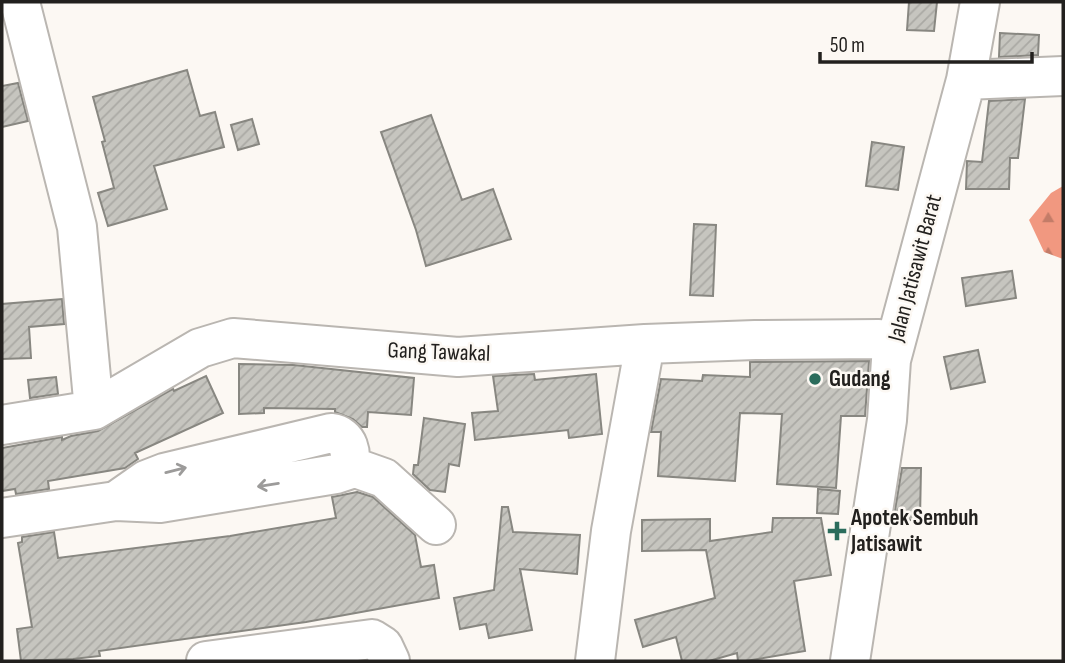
<svg xmlns="http://www.w3.org/2000/svg" width="1065" height="663" viewBox="0 0 1065 663" font-family="'Sofia Sans Condensed',sans-serif">
<style>
.forest{fill:url(#forest-firs)}
.building{fill:url(#building-hatch);stroke:#888781;stroke-width:2}
.lines{fill:none;stroke-linecap:round;stroke-linejoin:round}
.minor-casing{stroke:#bab6b1;stroke-width:42}
.minor{stroke:#fff;stroke-width:38}
.oneway{stroke:#9c9b9a}
.poi-dot{fill:#2b6c5c;stroke:#fcf8f3;stroke-width:2.5}
.labels{text-anchor:middle;dominant-baseline:central;stroke-width:5;stroke-linejoin:round;paint-order:stroke}
.street-label{font-size:23px;fill:#22201e;stroke:#fcf8f3}
.poi-label{font-size:23px;font-weight:bold;fill:#22201e;stroke:#fcf8f3;text-anchor:start}
</style>
<defs>
<pattern id="forest-firs" width="22" height="20" patternUnits="userSpaceOnUse" patternTransform="scale(1.75)"><rect width="22" height="20" fill="#f19880"/><path d="M5 1l3.5 6h-7zM16 11l3.5 6h-7z" fill="#c37c68"/></pattern>
<pattern id="building-hatch" width="6" height="6" patternUnits="userSpaceOnUse" patternTransform="scale(1.75)"><rect width="6" height="6" fill="#c6c5bf"/><path d="M-1 1l2-2M0 6l6-6M5 7l2-2" fill="none" stroke="#aaa9a4"/></pattern>
</defs>
<rect width="100%" height="100%" fill="#fcf8f3"/>
<path class="forest" d="M1063 186V259L1044 252 1029 220 1051 193Z"/>
<path class="building" d="M909 2H937L934 31 907 30Z
M1000 33 1039 35 1038 55 999 57Z
M187 70 200 116 215 112 224 147 154 166 167 209 108 226 98 193 114 188 102 142 105 141 93 97Z
M18 83 28 121 2 127V86Z
M1025 99 1018 158H1010L1009 189H966L967 161 982 162 989 101Z
M431 115 462 200 493 189 511 239 426 266 416 230 381 132Z
M252 119 259 144 238 150 231 125Z
M872 142 904 147 898 190 866 186Z
M694 224 716 225 713 296 690 295Z
M1012 271 1016 298 966 306 962 278Z
M62 299 64 324 29 327 31 358 2 359V304Z
M978 350 985 382 951 389 944 357Z
M869 361 865 416H841L836 488 777 484 782 414 740 413 735 481 658 476 661 432H651L661 379 702 381 703 375 750 377V362Z
M239 364 294 365 414 378 411 415 368 412 367 427H362L353 419 335 412V409L264 408V413L239 414Z
M534 374 535 380 596 374 602 434 569 438 568 430 475 440 472 413 498 411 493 376Z
M206 376 223 413 135 453 138 459 125 468 48 481 49 489 16 494 15 489 2 491V448L62 437V440L71 436 98 431 173 389 174 391Z
M56 377 58 394 30 398 28 380Z
M424 418 465 424 459 466 449 464 445 492 430 490 413 474 414 465H418Z
M902 468H921L920 519 893 522Z
M818 489 840 491 838 514 817 513Z
M357 492 373 497 415 535 421 567 434 565 439 598 306 622 99 651 100 656 73 659 21 661 17 629 32 627 18 543 22 542V537L54 532 58 558 230 536 336 518 332 497Z
M502 507H508L513 532 580 535 577 574 520 569 532 630 489 638 486 624 460 629 454 598 494 590Z
M773 518H821L831 575 794 581 805 651 746 661H738L737 653 709 661H682L676 637 643 647 635 620 715 598 706 550 642 551V520L710 519V541L772 532Z"/>
<g class="lines">
<defs>
<path id="minor" d="M20 2 77 227 94 410
M966 80 1063 76
M2 425 94 410 200 348 233 338 458 357 645 344 755 340 879 339 895 344
M350 466 384 478 436 525
M2 518 116 501 160 503 336 474 348 470C353 454 349 435 331 433L164 473 146 480 116 501
M206 661 372 639 383 646 390 661
M595 661 611 531 645 344
M850 661 887 420 891 360 966 80 980 2"/>
</defs>
<use href="#minor" class="minor-casing"/>
<use href="#minor" class="minor"/>
</g>
<defs><path id="oneway-shaft" d="M-6 0H5M1.5-3L5.5 0L1.5 3" fill="none" stroke-width="1.6" stroke-linecap="round" stroke-linejoin="round" transform="scale(1.75)"/></defs>
<g class="oneway">
<use href="#oneway-shaft" transform="translate(176 470) rotate(-14)"/>
<use href="#oneway-shaft" transform="translate(268 485) rotate(171)"/>
</g>
<g class="poi-dot">
<circle cx="815" cy="379" r="7"/>
<path d="M833.5 520.5h7v7h7v7h-7v7h-7v-7h-7v-7h7z"/>
</g>
<g class="labels">
<g class="street-label">
<text transform="translate(915 268) rotate(-75)">Jalan Jatisawit Barat</text>
<text transform="translate(439 352) rotate(2)">Gang Tawakal</text>
</g>
<g class="poi-label">
<text x="829" y="379">Gudang</text>
<text x="851" y="518">Apotek Sembuh<tspan x="851" dy="26">Jatisawit</tspan></text>
</g>
</g>
<rect width="1065" height="663" fill="none" stroke="#22201e" stroke-width="7"/>
<path d="M820 52v10h212v-10" fill="none" stroke="#22201e" stroke-width="3.5"/>
<text x="830" y="52" font-size="21" fill="#22201e" stroke="#fcf8f3" stroke-width="5" paint-order="stroke">50 m</text>
</svg>
